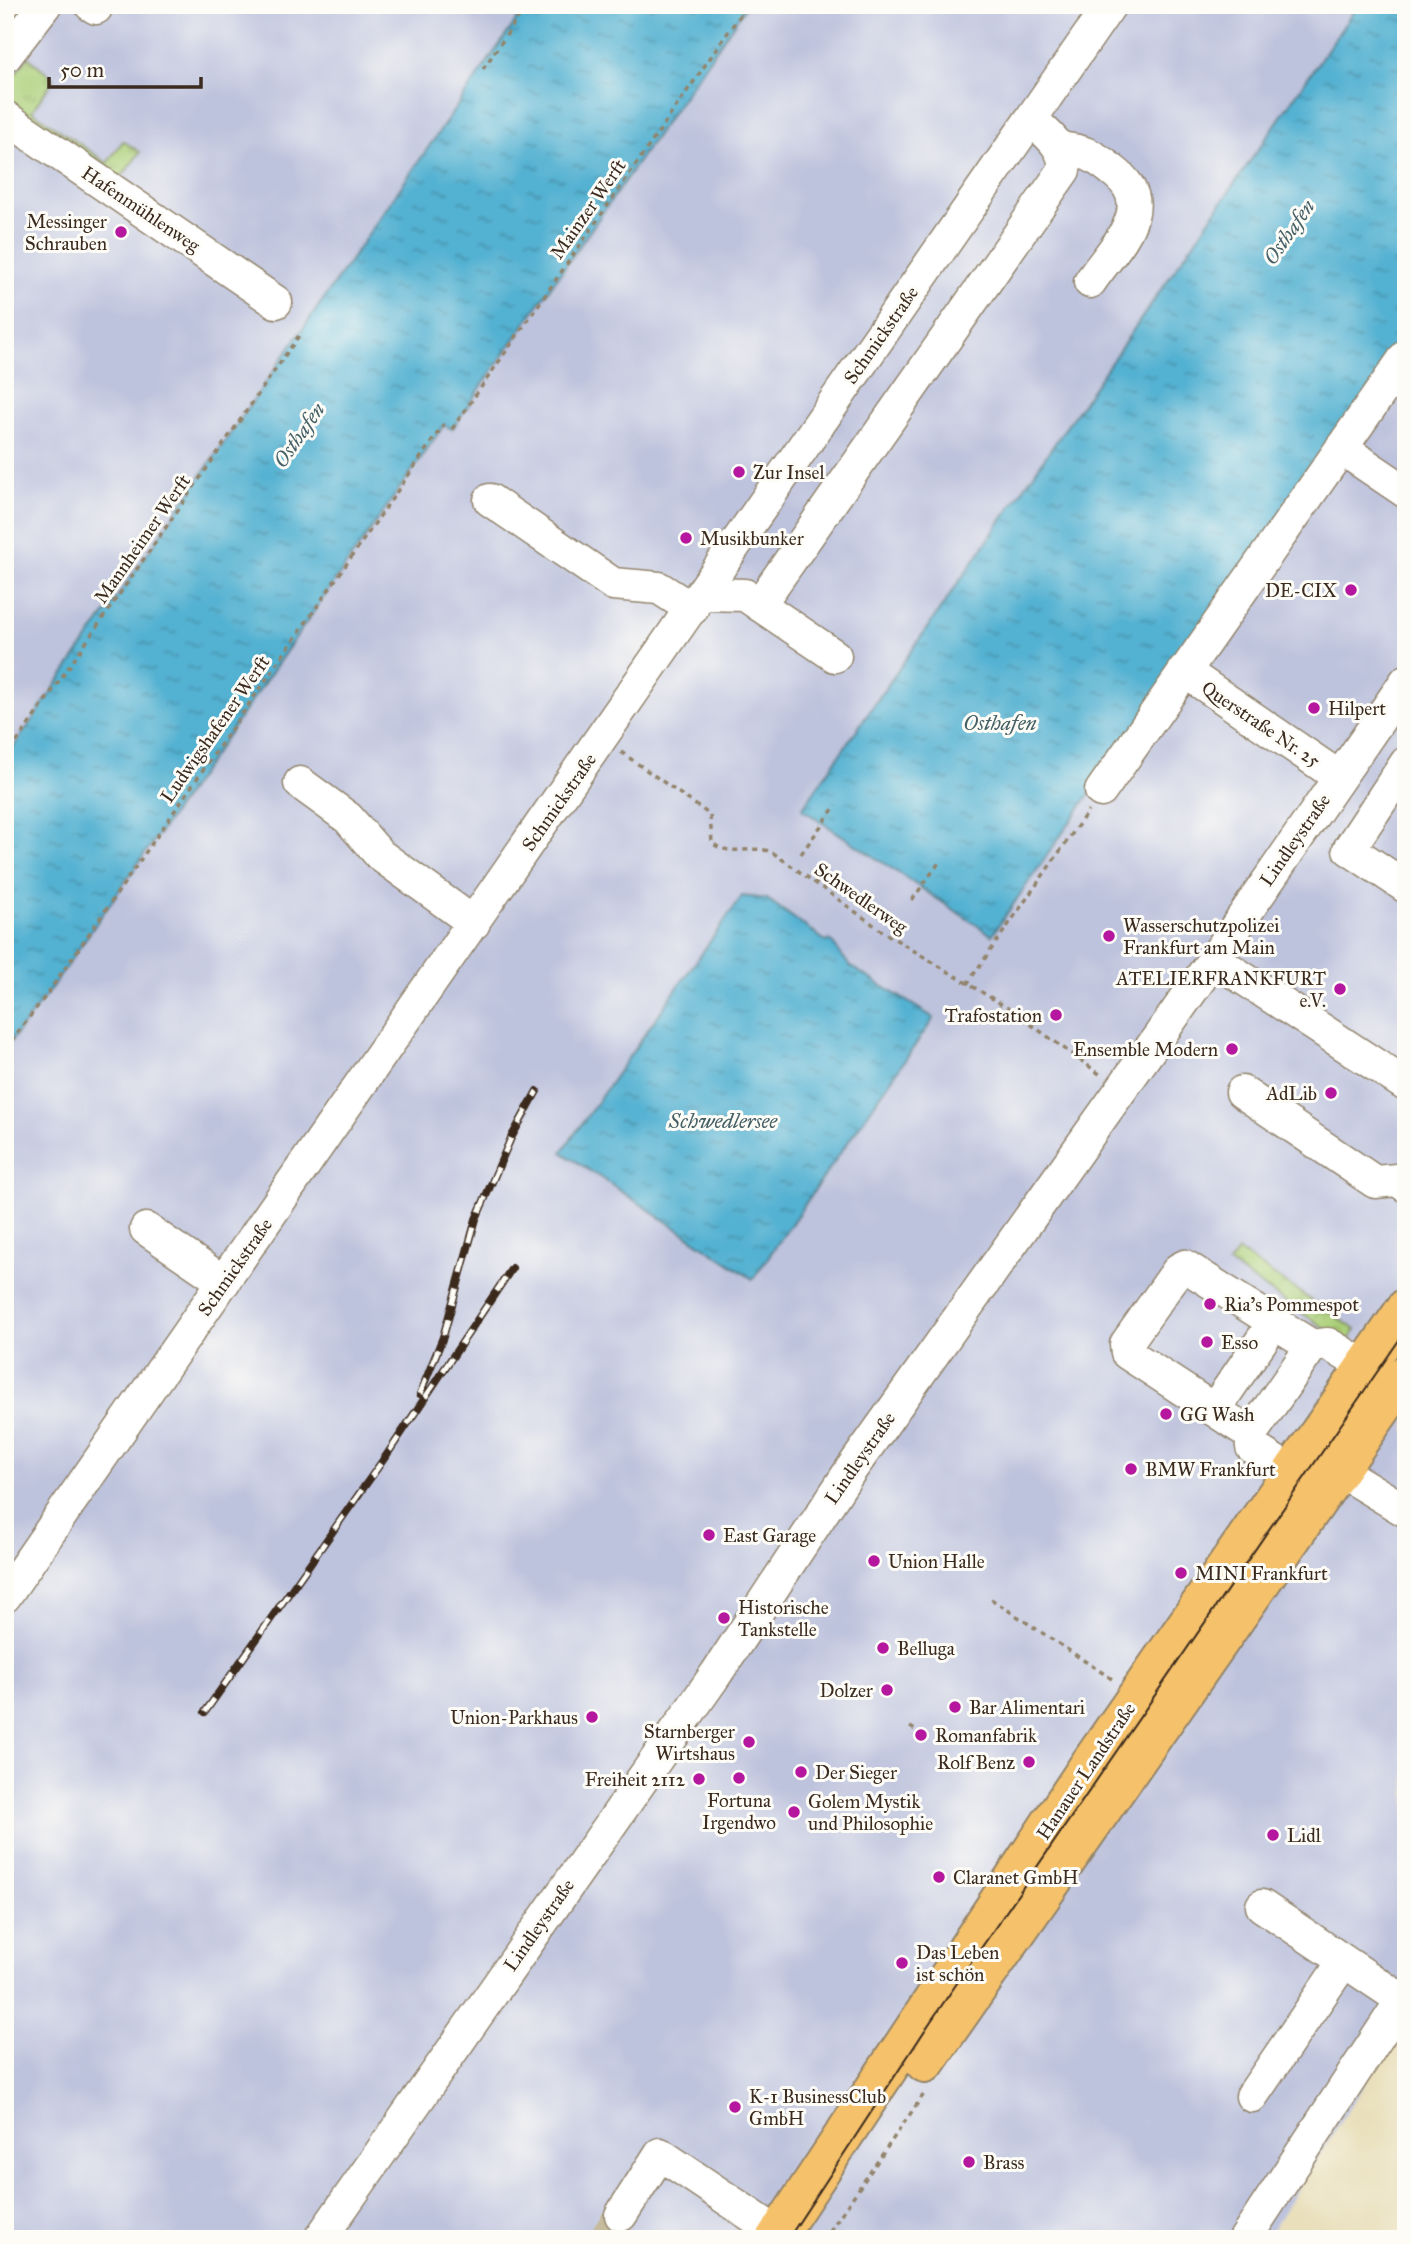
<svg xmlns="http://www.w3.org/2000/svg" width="1411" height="2244" viewBox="0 0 1411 2244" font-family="'IM FELL Great Primer',serif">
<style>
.industrial{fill:#bec3dd}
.grass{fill:url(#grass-tufts);stroke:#737c4b;stroke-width:2}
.park{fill:url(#park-crowns);stroke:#737c4b;stroke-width:2}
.water{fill:url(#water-ripples);stroke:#476e78;stroke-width:2}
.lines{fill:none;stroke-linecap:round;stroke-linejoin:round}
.minor-tunnel{stroke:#c6bb9c;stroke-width:32;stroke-dasharray:32 16;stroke-linecap:butt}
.minor-casing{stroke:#92846c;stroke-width:35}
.major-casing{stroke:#92846c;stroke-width:42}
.path{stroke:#92846c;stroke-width:3.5;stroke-dasharray:5 5;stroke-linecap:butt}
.minor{stroke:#fff;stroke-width:32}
.major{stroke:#f5c16b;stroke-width:38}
.tram{stroke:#3b2a1e;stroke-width:2}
.rail-casing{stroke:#3b2a1e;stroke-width:8}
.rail{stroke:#fdfcf7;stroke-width:5;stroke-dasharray:16;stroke-linecap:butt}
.poi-dot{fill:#b5179e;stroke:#fdfcf7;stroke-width:2.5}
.labels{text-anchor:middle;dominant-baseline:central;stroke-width:6;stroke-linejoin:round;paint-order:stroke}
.street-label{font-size:19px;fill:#3b2a1e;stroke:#fdfcf7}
.poi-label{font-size:19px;fill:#3b2a1e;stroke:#fdfcf7;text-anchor:start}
.water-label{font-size:21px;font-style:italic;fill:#456066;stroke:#fdfcf7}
</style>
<defs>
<pattern id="grass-tufts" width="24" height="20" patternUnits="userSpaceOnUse" patternTransform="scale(1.75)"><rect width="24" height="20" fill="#abcf78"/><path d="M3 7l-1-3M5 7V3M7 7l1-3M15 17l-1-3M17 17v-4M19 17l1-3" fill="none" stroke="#94b267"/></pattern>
<pattern id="park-crowns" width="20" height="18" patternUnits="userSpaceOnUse" patternTransform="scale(1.75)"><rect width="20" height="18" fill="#abcf78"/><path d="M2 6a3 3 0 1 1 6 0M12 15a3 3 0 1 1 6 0" fill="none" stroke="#94b267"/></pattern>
<pattern id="water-ripples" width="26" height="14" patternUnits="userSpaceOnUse" patternTransform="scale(1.75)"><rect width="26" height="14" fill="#53b1d1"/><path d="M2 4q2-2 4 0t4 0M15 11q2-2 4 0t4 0" fill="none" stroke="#4690a9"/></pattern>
</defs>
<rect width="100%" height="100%" fill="#fdfcf7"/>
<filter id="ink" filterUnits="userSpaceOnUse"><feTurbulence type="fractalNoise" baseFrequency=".0143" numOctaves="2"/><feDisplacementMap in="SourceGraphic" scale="14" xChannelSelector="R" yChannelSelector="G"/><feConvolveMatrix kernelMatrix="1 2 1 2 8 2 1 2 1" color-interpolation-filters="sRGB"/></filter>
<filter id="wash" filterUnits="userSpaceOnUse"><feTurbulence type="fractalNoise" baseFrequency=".00686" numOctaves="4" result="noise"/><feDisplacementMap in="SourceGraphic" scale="28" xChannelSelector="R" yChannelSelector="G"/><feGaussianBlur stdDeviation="1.57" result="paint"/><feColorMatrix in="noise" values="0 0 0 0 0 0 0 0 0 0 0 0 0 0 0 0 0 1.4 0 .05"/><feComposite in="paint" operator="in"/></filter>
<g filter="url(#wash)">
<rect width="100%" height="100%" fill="#e9dfbb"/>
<path class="industrial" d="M45 5H1406V2019L1266 2239H5V58Z"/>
<path class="grass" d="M28 57 54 79 32 111 107 163 123 141 140 152 123 175 112 181 5 104V88Z"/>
<path class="park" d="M1238 1251 1356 1330 1347 1343 1229 1264Z"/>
<path class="water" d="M527 5H747L452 429 444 425 47 994 5 1049V759Z
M1358 5H1406V336L992 935 802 809Z
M742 896 767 899 827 942 830 940 850 966 934 1018 753 1279 562 1152Z"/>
</g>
<g filter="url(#ink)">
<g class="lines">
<path class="minor-tunnel" d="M605 2239 621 2215"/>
<defs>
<path id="minor" d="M91 5 96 8
M5 57 45 5
M5 117 276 302
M1059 148C1084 151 1092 154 1112 170 1161 206 1115 245 1090 282
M1341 448 1406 492
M490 500 613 584 659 588 692 609
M702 594 745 595 835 656
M759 605 1064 170C1067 148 1046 133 1031 119
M1184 671 1339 777
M1406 763 1349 849 1406 887
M300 783 348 818 380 855 474 923
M1101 791 1406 356
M1214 959 1406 1085
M1242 1092 1375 1182 1397 1180 1406 1186
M146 1229 224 1282
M1214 1410 1275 1321
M1251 1434 1127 1353 1126 1344 1179 1269 1185 1266 1312 1346
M1340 1471 1406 1511
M1311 1484 1252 1447 1251 1434 1312 1346 1328 1344 1366 1367
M5 1596 1110 5
M1262 1906 1402 2000
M1252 2096 1344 1961
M621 2215 660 2154 779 2234
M320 2239 716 1674 850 1471 1214 959 1406 681
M1245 2239 1406 1994"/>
<path id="major" d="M925 2063 1406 1374
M775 2239 1087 1768 1406 1308"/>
</defs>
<use href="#minor" class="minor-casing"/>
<use href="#major" class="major-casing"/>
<path class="path" d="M483 69 527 5
M452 429 747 5
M621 752 710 815 712 843C731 858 751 844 772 852L885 933 1011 1010 1101 1075
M5 759 300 334
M801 854 836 805
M912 900 941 860
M967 984 1088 811
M5 1049 47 994 444 424
M1399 1281 1406 1271
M991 1599 1115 1681
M910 1727 917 1731
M824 2239 926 2091"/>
<use href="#minor" class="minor"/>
<use href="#major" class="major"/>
<path class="tram" d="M788 2239 931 2021 1406 1330"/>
<defs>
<path id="rail" d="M420 1394 443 1337 476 1219 511 1138 537 1091
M205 1712 388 1453 512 1268"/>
</defs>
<use href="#rail" class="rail-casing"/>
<use href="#rail" class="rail"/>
</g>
</g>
<g class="poi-dot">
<circle cx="121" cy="232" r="7"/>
<circle cx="739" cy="472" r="7"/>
<circle cx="686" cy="538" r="7"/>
<circle cx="1351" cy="590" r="7"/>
<circle cx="1314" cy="708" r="7"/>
<circle cx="1109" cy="936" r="7"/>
<circle cx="1340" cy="989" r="7"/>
<circle cx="1056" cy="1015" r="7"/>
<circle cx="1232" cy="1049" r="7"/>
<circle cx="1331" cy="1093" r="7"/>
<circle cx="1210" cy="1304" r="7"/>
<circle cx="1207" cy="1342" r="7"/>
<circle cx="1166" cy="1414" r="7"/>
<circle cx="1131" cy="1469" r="7"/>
<circle cx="709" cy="1535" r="7"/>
<circle cx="874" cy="1561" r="7"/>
<circle cx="1181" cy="1573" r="7"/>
<circle cx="724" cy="1618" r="7"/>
<circle cx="883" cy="1648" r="7"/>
<circle cx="887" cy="1690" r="7"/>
<circle cx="955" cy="1707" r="7"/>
<circle cx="592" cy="1717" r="7"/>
<circle cx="921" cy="1735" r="7"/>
<circle cx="749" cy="1742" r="7"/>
<circle cx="1029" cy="1762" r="7"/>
<circle cx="801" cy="1772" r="7"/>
<circle cx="739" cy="1778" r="7"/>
<circle cx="699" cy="1779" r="7"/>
<circle cx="794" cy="1812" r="7"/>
<circle cx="1273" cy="1835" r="7"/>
<circle cx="939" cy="1877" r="7"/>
<circle cx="902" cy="1963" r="7"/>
<circle cx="735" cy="2107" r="7"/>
<circle cx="969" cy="2162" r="7"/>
</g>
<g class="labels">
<g class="street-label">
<text transform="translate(141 209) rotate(34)">Hafenmühlenweg</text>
<text transform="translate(588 209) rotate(-55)">Mainzer Werft</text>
<text transform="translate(881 335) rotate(-55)">Schmickstraße</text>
<text transform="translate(142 539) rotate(-55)">Mannheimer Werft</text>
<text transform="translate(1261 724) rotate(34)">Querstraße Nr. 25</text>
<text transform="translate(215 729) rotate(-55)">Ludwigshafener Werft</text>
<text transform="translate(559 802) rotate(-55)">Schmickstraße</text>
<text transform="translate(1295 840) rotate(-55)">Lindleystraße</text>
<text transform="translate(861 898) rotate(35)">Schwedlerweg</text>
<text transform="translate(235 1267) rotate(-55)">Schmickstraße</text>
<text transform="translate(860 1458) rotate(-55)">Lindleystraße</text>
<text transform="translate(1086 1771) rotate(-56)">Hanauer Landstraße</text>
<text transform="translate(539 1925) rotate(-55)">Lindleystraße</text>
</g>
<g class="poi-label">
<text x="107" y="221" text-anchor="end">Messinger<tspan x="107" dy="22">Schrauben</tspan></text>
<text x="753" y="472">Zur Insel</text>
<text x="700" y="538">Musikbunker</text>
<text x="1337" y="590" text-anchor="end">DE-CIX</text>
<text x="1328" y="708">Hilpert</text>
<text x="1123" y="925">Wasserschutzpolizei<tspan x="1123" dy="22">Frankfurt am Main</tspan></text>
<text x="1326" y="978" text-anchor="end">ATELIERFRANKFURT<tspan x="1326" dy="22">e.V.</tspan></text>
<text x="1042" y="1015" text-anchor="end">Trafostation</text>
<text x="1218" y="1049" text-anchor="end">Ensemble Modern</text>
<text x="1317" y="1093" text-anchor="end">AdLib</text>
<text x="1224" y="1304">Ria's Pommespot</text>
<text x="1221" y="1342">Esso</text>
<text x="1180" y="1414">GG Wash</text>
<text x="1145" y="1469">BMW Frankfurt</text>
<text x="723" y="1535">East Garage</text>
<text x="888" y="1561">Union Halle</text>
<text x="1195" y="1573">MINI Frankfurt</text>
<text x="738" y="1607">Historische<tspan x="738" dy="22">Tankstelle</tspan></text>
<text x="897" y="1648">Belluga</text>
<text x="873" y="1690" text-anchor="end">Dolzer</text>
<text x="969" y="1707">Bar Alimentari</text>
<text x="578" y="1717" text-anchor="end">Union-Parkhaus</text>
<text x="735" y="1731" text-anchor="end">Starnberger<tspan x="735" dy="22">Wirtshaus</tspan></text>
<text x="935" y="1735">Romanfabrik</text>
<text x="1015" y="1762" text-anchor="end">Rolf Benz</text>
<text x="815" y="1772">Der Sieger</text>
<text x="685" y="1779" text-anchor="end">Freiheit 2112</text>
<text x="739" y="1800" text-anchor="middle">Fortuna<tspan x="739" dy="22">Irgendwo</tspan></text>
<text x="808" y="1801">Golem Mystik<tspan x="808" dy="22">und Philosophie</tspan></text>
<text x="1287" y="1835">Lidl</text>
<text x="953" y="1877">Claranet GmbH</text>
<text x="916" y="1952">Das Leben<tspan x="916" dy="22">ist schön</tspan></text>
<text x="749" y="2096">K-1 BusinessClub<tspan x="749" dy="22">GmbH</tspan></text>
<text x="983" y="2162">Brass</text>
</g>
<g class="water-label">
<text transform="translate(1289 232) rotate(-55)">Osthafen</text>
<text transform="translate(299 435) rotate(-55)">Osthafen</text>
<text x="1000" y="723">Osthafen</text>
<text x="723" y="1121">Schwedlersee</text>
</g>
</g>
<rect width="1411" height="2244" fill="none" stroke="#fdfcf7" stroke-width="28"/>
<path d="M49 77v10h152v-10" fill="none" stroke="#3b2a1e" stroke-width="3.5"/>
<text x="60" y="77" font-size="21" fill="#3b2a1e" stroke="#fdfcf7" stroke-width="5" paint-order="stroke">50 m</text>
</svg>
